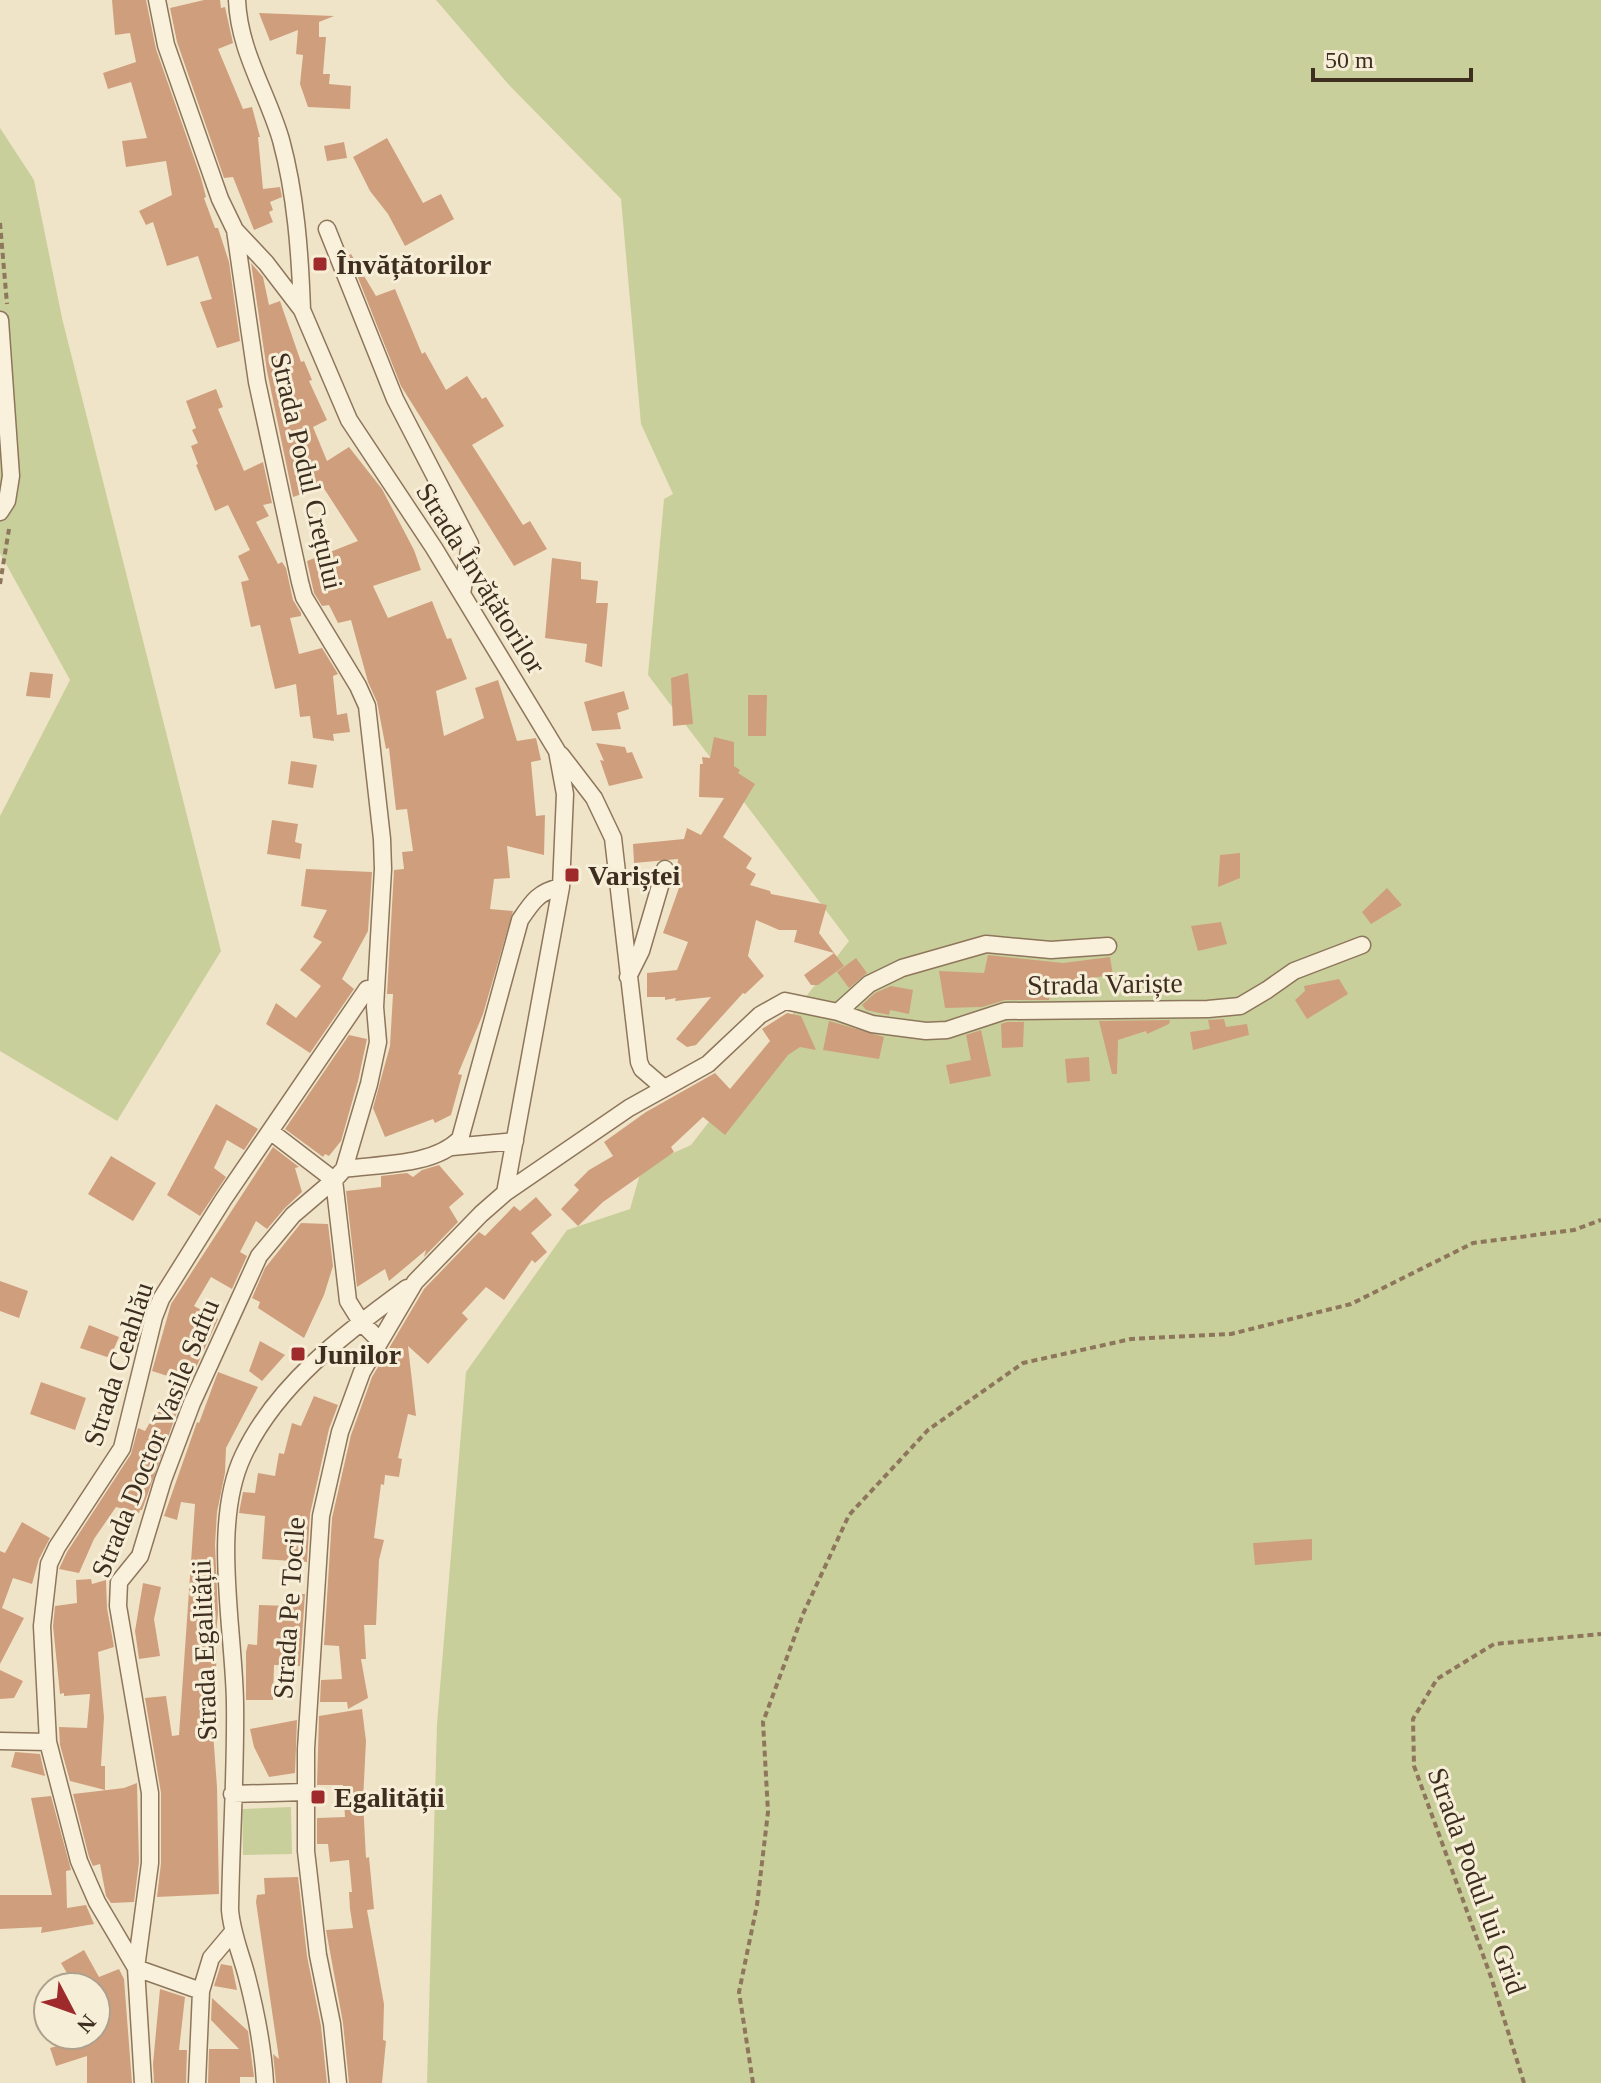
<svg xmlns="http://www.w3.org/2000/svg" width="1601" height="2083" viewBox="0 0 1601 2083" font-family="'Times New Roman',serif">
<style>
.green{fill:#c9cf9b}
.building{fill:#cf9f7d}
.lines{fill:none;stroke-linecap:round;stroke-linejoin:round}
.street-casing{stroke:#8d765c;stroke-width:19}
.path{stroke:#8d765c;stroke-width:4;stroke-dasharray:6 4;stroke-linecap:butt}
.street{stroke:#faf1dc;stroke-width:16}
.poi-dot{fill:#9e2a2b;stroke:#f7eed8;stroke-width:3}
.labels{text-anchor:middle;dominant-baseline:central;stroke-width:6;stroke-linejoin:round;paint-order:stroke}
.poi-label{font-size:28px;font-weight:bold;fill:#3d2e20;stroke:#f7eed8;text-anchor:start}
.street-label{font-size:28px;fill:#3d2e20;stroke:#f7eed8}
</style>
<rect width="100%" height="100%" fill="#f0e4c8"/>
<path class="green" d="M436 0H1601V2083H427L437 1724 466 1372 567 1230 630 1209 642 1167 691 1145 849 941 648 675 664 499 673 494 641 424 621 199 509 85Z
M0 128 34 180 62 318 221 951 117 1121 0 1051V816L70 680 0 553Z
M291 1807 292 1854 243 1855 242 1809Z"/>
<path class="building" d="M112 0H146L156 49 201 178 206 197 204 198 215 228H218L229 262 240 341 217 348 200 302 212 299 198 256 167 266 153 222 146 225 139 211 172 195 166 161 126 167 122 141 147 138 131 82 108 89 103 73 136 62 130 33 115 35Z
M204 0H220L221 8 225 7 233 43 218 49 243 109 252 107 260 137H258L263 189 280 187 282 197 270 202 273 210 269 212 273 222 254 230 233 177 224 178 177 42 170 8Z
M259 13 334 16 319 22V37H326L323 74H330L329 84 351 86 350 109 308 107 300 84 303 55 296 54 298 30 270 41Z
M387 138 423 203 441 194 454 219 405 246 388 214 370 191 353 157Z
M344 142 347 158 327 161 324 146Z
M351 254 376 296 395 289 422 354 425 352 446 390 467 376 482 399 486 397 504 426 472 445 523 525 530 521 547 549 514 566 401 386 349 255Z
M251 263 263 277 269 305 280 301 301 362 304 361 312 380 309 381 327 420 313 427 327 461 349 447 382 489 414 550 421 570 373 586 388 618 432 601 447 639 451 638 467 679 436 691 444 736 484 718 475 688 498 680 517 741 536 738 541 760 531 762 536 816 545 815 544 855 507 846 510 878 494 879 490 909 513 911 483 1014 458 1074 462 1075 451 1115 435 1123 433 1119 385 1137 373 1108 390 1046 393 994H387L394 870 404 869 402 852 413 851 407 809 396 810 389 748 386 749 377 702 368 682 351 620 338 623 329 605 322 606 314 593 307 561 358 541 323 487 293 497 267 371Z
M216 389 223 407 218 409 244 471 263 462 272 503 263 505 269 516 256 522 278 564 282 562 286 568 293 600 301 613V616L290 618 299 654 322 648 338 674 333 676 337 715 347 713 350 732 333 734 334 741 313 738 310 716 300 717 296 684 275 689 260 625 251 627 241 582 249 580 238 556 250 550 228 505 215 511 196 465 198 464 191 446 198 443 192 430 196 428 186 401Z
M552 558 581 562V579L598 581 596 603H608L602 667 585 662 587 644 545 638Z
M30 672 53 674 50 698 26 696Z
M688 673 693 724 673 726 671 678Z
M624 691 629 709 617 713 621 729 592 731 584 702Z
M748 695H767L766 736H748Z
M714 737 734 742V766L740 770 738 773 755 784 723 837 752 858 746 868 756 874 750 885 770 891 771 894 827 905 819 933 844 966 818 985H811L804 975 834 953 794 942 797 930H779L756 920 748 956 764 976 745 994 743 993 696 1045 687 1047 676 1039 711 997 675 1001 676 998 665 1000V997H647V973L677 970 688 942 663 933 679 888 675 887 678 859 634 863 633 844 684 839 687 828 701 835 724 798 699 797 700 764H703L702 757 710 758Z
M596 743 625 747 627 753 632 752 643 778 609 786 600 760 604 761Z
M291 761 317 765 313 788 288 784Z
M272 820 298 824 295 842 302 844 300 859 267 854Z
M1240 853V878L1218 887 1220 855Z
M306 869 372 872 368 931 342 979 354 989 310 1053 266 1024 276 1003 296 1018 321 986 300 970 322 942 313 937 327 910 301 906Z
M1387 888 1402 905 1371 924 1362 912Z
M1221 922 1227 944 1198 951 1191 926Z
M988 955 1063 963 1110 957 1113 975 1090 978V983L1076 984V987H1051L1049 1000H1005L982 1007 945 1008 939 971 984 973Z
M856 958 867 973 849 988 837 972Z
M1339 979 1348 994 1307 1019 1295 1000 1305 991 1304 986Z
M891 986 913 990 909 1014 890 1010 889 1015 866 1010 862 1005 875 993Z
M787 1013 801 1016 816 1050 800 1047 788 1055 725 1135 703 1117 671 1147 674 1152 603 1202 578 1226 561 1209 579 1190 574 1185 589 1170 613 1156 604 1142 646 1112 715 1073 730 1089 770 1041 762 1029Z
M1224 1019 1226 1027 1247 1024 1249 1035 1193 1050 1190 1032 1210 1029 1208 1020Z
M1170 1020 1169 1024 1147 1034 1146 1031 1118 1040 1117 1074H1112L1099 1021Z
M829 1021 884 1037 879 1059 823 1050Z
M1007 1022H1024L1023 1047 1002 1048 1001 1024Z
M981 1030 991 1076 950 1084 946 1065 971 1060 966 1035Z
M349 1035 367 1039 358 1081 341 1141 329 1156 325 1154 323 1157 285 1129Z
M1089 1057 1090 1081 1067 1083 1065 1059Z
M216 1104 258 1129 244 1150 227 1140 214 1168 226 1177 200 1216 167 1195Z
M273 1147 299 1167 295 1168 302 1192 285 1208 267 1229 256 1221 240 1252 247 1256 232 1289 211 1277 194 1306 218 1319 189 1383 152 1371 171 1304Z
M111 1156 156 1183 133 1221 88 1194Z
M439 1165 464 1194 449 1207 458 1222 424 1257 426 1250 389 1281 385 1269 357 1287 346 1191 381 1187V1176L407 1173 413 1177 422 1170Z
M536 1197 552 1215 531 1233 547 1252 535 1263 532 1260 504 1300 486 1287 462 1313 468 1319 428 1364 408 1346 416 1416 408 1414 398 1458 402 1459 399 1477 385 1475 384 1485 381 1484 374 1538 384 1540 379 1560 376 1625H364L366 1659H361L368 1698 348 1709 347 1702H320L321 1680 342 1679 339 1646 324 1645 332 1518 351 1435 372 1377 424 1289 479 1232 485 1236 514 1206 520 1211Z
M301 1223 328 1224 333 1266 324 1295 304 1338 258 1308 260 1302 252 1298 265 1268Z
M0 1281 28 1291 19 1318 0 1311Z
M89 1325 119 1337 110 1358 80 1348Z
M260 1341 285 1355 262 1381 249 1371Z
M218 1372 258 1387 226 1448 225 1473 217 1512 215 1545 218 1612 215 1648 217 1649 216 1669 212 1668 213 1704H211L217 1787 219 1894 157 1897 161 1863V1793L145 1698 166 1696 172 1736 179 1735 195 1504 181 1502 177 1520 164 1516 197 1422 199 1423Z
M41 1382 86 1398 75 1430 30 1414Z
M314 1396 338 1405 329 1429 310 1514 307 1562 262 1559 265 1516 239 1513 243 1492 255 1493 258 1473 275 1476 279 1453 284 1454 292 1423 301 1426Z
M161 1403 177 1412 142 1510H140L139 1513 116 1507 94 1539 79 1573 59 1569 67 1552 131 1454 138 1428 145 1431Z
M22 1522 50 1538 39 1559 32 1584 13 1578 2 1608 24 1618 0 1664V1551L5 1553Z
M1312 1539V1560L1255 1565 1253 1543Z
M91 1579 92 1584 106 1580 107 1608 114 1647 98 1652 104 1717 101 1766H105V1790L70 1781 60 1745 59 1727 87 1728 90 1694 64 1696V1693L60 1694 53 1626 55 1606 77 1603 76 1580Z
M143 1583 161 1587 154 1619 160 1656 139 1659 135 1631Z
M291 1594H305L300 1666 274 1665 273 1700H246V1652L248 1644 257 1645 259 1605 290 1606Z
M0 1670 23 1681 14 1698 0 1699Z
M362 1709 366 1741 363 1801 366 1858 369 1857 374 1909 367 1910 384 2004 383 2040 386 2041 382 2083H349L343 2023 326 1930 353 1928 350 1909 349 1892H352L349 1860 330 1862 328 1844H317V1818L345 1817 343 1785H317L319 1716Z
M297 1720 295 1773 269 1777 254 1747 250 1729Z
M15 1752 40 1754 45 1776 11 1767Z
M137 1783 139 1862 134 1902 111 1903 106 1896 100 1864 93 1866 89 1857 73 1794 124 1788Z
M51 1796 71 1870 66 1871 67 1908 86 1905 94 1924 41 1933 42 1927 0 1929V1895H52L31 1798Z
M298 1877 307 1956 321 2026 327 2083H276L273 2054 279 2059 256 1902 257 1895 265 1894 264 1878Z
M84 1950 99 1977 119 1969 124 1979 132 2083H87V2056L56 2066 50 2048 96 2035V1987H75L61 1963Z
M221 1964 232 1966 237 1990 214 1986Z
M160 1989 185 1997 179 2050H187L186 2083H154L153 2064Z
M212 1998 248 2031 254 2077H240V2083H208L209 2049H239L211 2020Z"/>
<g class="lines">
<defs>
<path id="street" d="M157 0 166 45 220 199 235 230 257 382 300 582 304 597 358 686 367 706 382 839 383 869 375 1007 378 1042 369 1084 344 1169 334 1180 348 1301 361 1322 380 1341
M237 0C239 51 267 92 281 140 296 195 300 254 302 310
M327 229 395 399 470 544 462 594
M235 230 266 263 302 310 349 420 434 548 557 751 565 794 561 887 505 1193
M0 320 11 476 7 501 0 512
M561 755 594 798 613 838 639 1062 642 1069 664 1088
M628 977 641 951 665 869
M838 1012 869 984 902 968 986 944 1051 950 1108 946
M452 1147 515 1141
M344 1169C380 1164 433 1166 460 1139L520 920C532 902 539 891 561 887
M0 1741 48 1742
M232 1794 306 1792
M201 1991 136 1968 97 1902 79 1861 48 1742 42 1626 49 1564 57 1547 122 1448 154 1317 161 1299 223 1200 367 989
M143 2083 136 1968 150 1863V1793L118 1606 119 1582 140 1556 163 1480 192 1403 259 1256 293 1215 334 1180 270 1131
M197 2083 201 1991 211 1958 232 1933
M265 2083C263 2047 256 2012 247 1977 241 1954 232 1934 230 1910 231 1841 236 1772 235 1703 234 1629 211 1524 243 1456 276 1385 345 1333 407 1288
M338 2083 332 2024 318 1955 306 1851V1749L321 1516 340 1432 362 1372 415 1282 481 1214 505 1193 629 1108 708 1064 760 1015 785 1001 838 1012 872 1024 926 1031 947 1030 1005 1011 1208 1009 1240 1006 1267 990 1294 971 1362 945"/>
</defs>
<use href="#street" class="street-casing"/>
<path class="path" d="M0 223 7 304
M0 584 9 529
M753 2083 739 1992 757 1905 768 1812 763 1722 803 1614 849 1515 928 1430 1023 1363 1131 1339 1231 1334 1351 1304 1473 1243 1574 1230 1601 1220
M1524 2083 1491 1977 1414 1766 1413 1719 1437 1679 1494 1644 1601 1634"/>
<use href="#street" class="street"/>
</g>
<g class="poi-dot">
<rect x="312" y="256" width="16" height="16" rx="4"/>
<rect x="564" y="867" width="16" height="16" rx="4"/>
<rect x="290" y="1346" width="16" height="16" rx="4"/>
<rect x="310" y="1789" width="16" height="16" rx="4"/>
</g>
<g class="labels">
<g class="poi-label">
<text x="336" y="264">Învățătorilor</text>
<text x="588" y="875">Variștei</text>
<text x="314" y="1354">Junilor</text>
<text x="334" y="1797">Egalității</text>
</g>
<g class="street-label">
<text transform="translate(307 471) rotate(77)">Strada Podul Crețului</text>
<text transform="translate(481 578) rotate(58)">Strada Învățătorilor</text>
<text transform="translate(1105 984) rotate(-1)">Strada Variște</text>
<text transform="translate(118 1364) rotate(-72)">Strada Ceahlău</text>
<text transform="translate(155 1438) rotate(-68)">Strada Doctor Vasile Saftu</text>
<text transform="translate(289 1608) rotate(-86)">Strada Pe Tocile</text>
<text transform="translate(204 1650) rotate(-92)">Strada Egalității</text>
<text transform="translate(1477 1881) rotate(70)">Strada Podul lui Grid</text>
</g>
</g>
<g transform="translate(72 2011) rotate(131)"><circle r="38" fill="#f7eed8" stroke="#ada18e" stroke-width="2"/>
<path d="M0-6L14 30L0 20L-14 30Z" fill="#9e2a2b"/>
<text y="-12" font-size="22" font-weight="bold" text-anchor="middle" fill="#3d2e20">N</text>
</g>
<path d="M1313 68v12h158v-12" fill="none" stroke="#3d2e20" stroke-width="4"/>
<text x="1325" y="68" font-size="24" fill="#3d2e20" stroke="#f7eed8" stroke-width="6" paint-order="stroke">50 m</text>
</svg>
